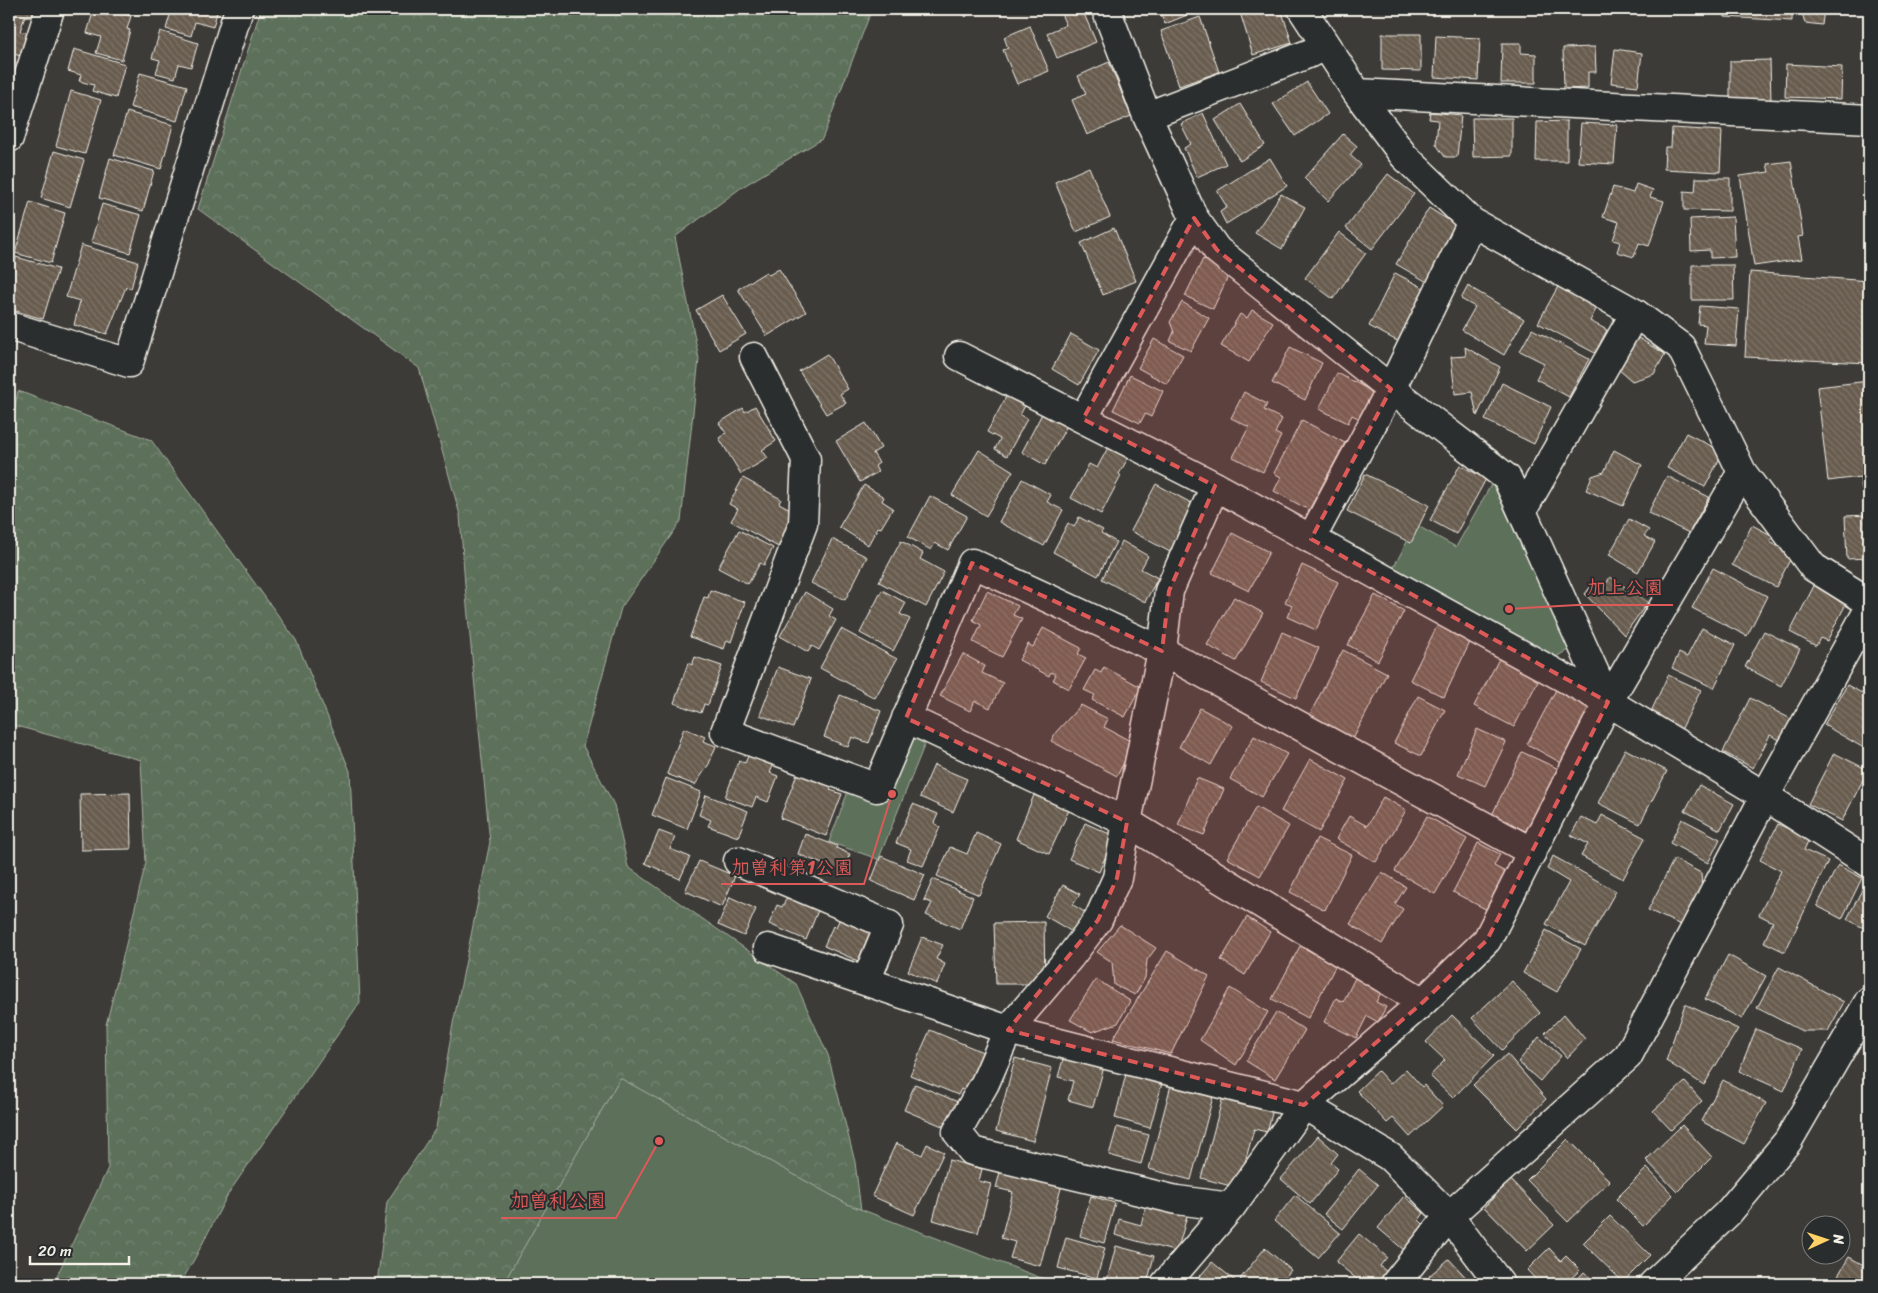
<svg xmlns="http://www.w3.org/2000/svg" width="1878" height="1293" viewBox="0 0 1878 1293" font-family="Sriracha,'Klee One',sans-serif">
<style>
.forest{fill:url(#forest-crowns);stroke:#a8b0a1}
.green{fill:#5c705a;stroke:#a8b0a1}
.building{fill:url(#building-back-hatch);stroke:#f4f1e8}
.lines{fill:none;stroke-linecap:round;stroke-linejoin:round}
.minor-casing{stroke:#f4f1e8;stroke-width:31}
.tertiary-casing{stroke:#f4f1e8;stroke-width:31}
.minor{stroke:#2a2d2e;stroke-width:28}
.tertiary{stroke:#2a2d2e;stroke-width:28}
.marked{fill:#de5a58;fill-opacity:0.2;stroke:#de5a58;stroke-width:4;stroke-dasharray:10 6;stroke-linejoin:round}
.leader{fill:none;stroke:#de5a58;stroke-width:2}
.callout-dot{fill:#de5a58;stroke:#2a2d2e;stroke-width:2}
.callout-label{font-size:19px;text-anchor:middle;font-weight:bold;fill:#de5a58;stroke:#2a2d2e;stroke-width:4;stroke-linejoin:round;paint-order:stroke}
</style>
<defs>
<pattern id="forest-crowns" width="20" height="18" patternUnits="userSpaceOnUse" patternTransform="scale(1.25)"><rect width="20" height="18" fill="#5c705a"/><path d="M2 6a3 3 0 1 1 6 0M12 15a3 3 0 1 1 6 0" fill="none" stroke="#748572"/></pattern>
<pattern id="building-back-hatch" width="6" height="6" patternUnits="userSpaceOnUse" patternTransform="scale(1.25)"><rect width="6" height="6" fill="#685c4f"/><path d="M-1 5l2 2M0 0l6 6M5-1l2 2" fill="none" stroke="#7e7468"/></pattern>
</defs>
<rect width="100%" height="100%" fill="#3d3b38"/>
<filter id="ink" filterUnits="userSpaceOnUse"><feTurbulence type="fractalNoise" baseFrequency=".02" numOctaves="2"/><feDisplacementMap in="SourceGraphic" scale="10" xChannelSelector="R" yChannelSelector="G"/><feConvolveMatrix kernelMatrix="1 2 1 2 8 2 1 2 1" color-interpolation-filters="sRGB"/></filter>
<g filter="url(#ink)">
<path class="forest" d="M261 9H872L822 139 742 187 675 237 699 359 681 521 621 608 583 746 614 805 628 867 796 984 828 1055 855 1162 863 1227 999 1284H377L387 1202 436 1128 452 1029 490 842 465 585 460 515 419 368 198 209Z
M18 391 151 440 296 640 350 771 360 1002 228 1194 195 1258 180 1284H53L108 1168 106 1025 146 863 141 760 9 724V434Z"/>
<path class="green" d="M1492 483 1571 648 1556 657 1392 570 1416 525 1456 547Z
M905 736H928L877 863 878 859 829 842 849 789 876 799Z
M620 1078 847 1204 1057 1284H503Z"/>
<path class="building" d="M9 9H37L34 19 25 16 20 31 27 33 20 56 9 52Z
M94 9H106L131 16 127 29 130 30 122 60 96 53 101 37 87 33Z
M155 9H218L213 27 195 22 191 36 166 29 170 15 155 10Z
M957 9H973L966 17Z
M1059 9H1082L1096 42 1057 58 1047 33 1066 25Z
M1159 9H1190L1192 13 1165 24Z
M1239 9H1281L1292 43 1253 55Z
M1724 9H1792V21L1725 17Z
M1801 9H1824L1822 25 1805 23Z
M1200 17 1219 72 1179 86 1161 31Z
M1030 26 1049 71 1017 84 1003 50 1008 48 1004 37Z
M160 31 198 43 191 67 179 64 175 78 156 73 160 60 152 58Z
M1382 34H1421V71L1382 70Z
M1436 36 1480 38 1478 80 1434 77Z
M1502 43H1521V53L1536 54V83H1501Z
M1595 47 1596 72H1588V88L1564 89 1563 48Z
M74 49 125 64 116 98 92 91 94 85 79 81 81 75 68 71Z
M1615 49 1642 53 1638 86 1611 83Z
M1770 60 1771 103H1730V61Z
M1109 62 1131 116 1087 135 1072 100 1086 94 1078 76Z
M1786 64 1842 67 1841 99 1785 97Z
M140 73 187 86 177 121 130 107Z
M1307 82 1328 114 1295 136 1273 104Z
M71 91 101 100 85 154 56 146Z
M1240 104 1265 145 1240 161 1215 120Z
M127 112 173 125 161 169 114 155Z
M1430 112 1461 115 1457 157H1445L1436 144 1438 120 1429 119Z
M1203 113 1226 164 1197 177 1184 148 1191 144 1181 124Z
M1472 118H1512V156L1473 157Z
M1567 121V161H1536L1537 122Z
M1581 123 1617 125 1614 164 1578 162Z
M1672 128 1722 131 1720 172 1664 169 1665 147H1671Z
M1343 134 1357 146 1350 155 1361 165 1328 201 1304 178Z
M54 151 84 160 70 207 41 198Z
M110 158 154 171 143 211 99 198Z
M1270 158 1287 186 1226 224 1220 212 1227 207 1217 191Z
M1791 161 1803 236 1798 237 1802 259 1754 266 1740 176 1769 172 1767 164Z
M1089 167 1110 217 1076 232 1055 182Z
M1388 174 1414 194 1372 249 1346 228Z
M1696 178H1730V211L1684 210V191L1695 192Z
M1636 184 1653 190 1650 197 1664 201 1649 246 1639 243 1634 257 1617 252 1620 242 1613 240 1619 222 1603 217 1613 187 1633 193Z
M1281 194 1305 207 1282 249 1255 233Z
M30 202 65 213 51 263 15 253Z
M102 204 141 215 130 253 91 242Z
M1429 208 1461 228 1429 283 1396 264Z
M1733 217 1735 257 1710 258V250L1691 251 1690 219Z
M1114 228 1136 281 1103 295 1081 243Z
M1339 232 1366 253 1333 299 1305 278Z
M81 245 138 262 131 289 126 287 107 334 74 325 80 301 66 297Z
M16 257 58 269 43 319 9 309V284Z
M1203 259 1230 272 1213 309 1185 296Z
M1692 265H1733L1734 300H1692Z
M779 269 806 312 767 336 738 289 766 272 769 275Z
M1750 272 1869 281V363L1745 357Z
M1395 273 1428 290 1401 343 1369 326Z
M1561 281 1600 301 1590 321 1607 330 1595 353 1538 323Z
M1468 286 1524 319 1504 355 1462 330 1475 307 1461 299Z
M722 295 746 334 719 350 696 310Z
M1182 302 1209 318 1191 351 1170 341 1174 332 1170 322Z
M1700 306 1739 309 1736 346 1704 344 1706 325 1698 324Z
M1252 310 1273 322 1249 362 1221 346 1240 314 1247 318Z
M1532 329 1589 359 1569 397 1536 379 1544 363 1520 351Z
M1071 334 1099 350 1079 385 1052 369Z
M1635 336 1665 354 1654 374 1632 381 1618 369Z
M1154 339 1183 355 1167 384 1138 368Z
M1290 347 1322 363 1305 400 1272 383Z
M1465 347 1500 367 1477 416 1472 392 1455 394 1451 357 1466 356Z
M827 354 848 389 840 394 846 403 826 414 799 371Z
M1337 373 1374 392 1360 419 1352 415 1348 423 1319 409Z
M1130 375 1163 391 1151 417 1145 414 1140 423 1113 410Z
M1869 381V490H1862L1860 477 1828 481 1817 387Z
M1502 383 1551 407 1534 444 1485 420Z
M1012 386 1030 396 1020 415 1027 419 1007 456 995 449 1000 439 987 432Z
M1244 392 1267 404 1264 410 1282 419 1275 433 1281 436 1263 472 1233 457 1249 427 1231 418Z
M755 406 776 441 762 450 768 458 741 474 719 438 726 433 719 423 743 408 745 412Z
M1045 408 1069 422 1045 465 1022 452Z
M1302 420 1345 443 1309 510 1274 491 1281 477 1274 473Z
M866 423 881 448 873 453 879 463 875 466 878 472 860 482 836 441Z
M1686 433 1723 452 1705 487 1667 468Z
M1111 442 1131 453 1119 474 1121 476 1101 514 1071 498 1089 464 1097 468Z
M979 450 1013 471 986 516 952 495Z
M1614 450 1642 465 1623 506 1586 490 1592 476 1604 472Z
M1460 465 1486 479 1456 534 1430 520Z
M1365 474 1429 505 1411 543 1347 511Z
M1667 476 1709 497 1689 533 1648 513Z
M743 478 781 499 779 503 794 511 786 524 793 528 782 549 731 521 738 509 729 504Z
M1022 479 1051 495 1047 502 1063 510 1044 546 999 522Z
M1156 484 1195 505 1170 552 1131 531Z
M864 485 884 497 882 501 893 508 881 528 878 527 868 545 839 527Z
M930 496 967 516 948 550 935 543 931 550 908 537Z
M1869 515V558L1847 559 1845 516Z
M1079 517 1103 530 1101 533 1116 542 1098 576 1053 552 1068 523 1074 527Z
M1629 519 1649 530 1644 536 1655 542 1638 572 1609 555Z
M1752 525 1773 536 1770 542 1793 554 1776 587 1732 565Z
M739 530 773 548 764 565 760 563 748 584 718 568Z
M1232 533 1269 552 1249 591 1212 573Z
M832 539 867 557 845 600 811 583Z
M901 541 923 553 920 559 944 572 926 607 879 582Z
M1122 541 1148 556 1141 569 1158 578 1145 602 1102 579Z
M1302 565 1338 582 1316 630 1287 617 1292 605 1285 602Z
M1713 568 1767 596 1747 636 1692 608Z
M1610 577 1648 602 1624 635 1585 594 1595 581 1604 588Z
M1817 580 1843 594 1839 601 1846 604 1827 641 1820 638 1816 646 1790 632Z
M710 590 745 602 731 642 727 640 724 649 690 637 704 597 708 598Z
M882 590 906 603 900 614 910 619 893 651 860 633Z
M987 591 1018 606 1013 615 1022 619 1002 657 973 642 981 625 973 620Z
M805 592 833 609 829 616 836 620 819 650 812 646 808 652 780 636Z
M1375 595 1404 611 1378 661 1348 645Z
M1234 597 1263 613 1236 661 1207 645Z
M1438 624 1471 640 1444 697 1410 680Z
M1043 628 1081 648 1078 654 1086 658 1069 689 1053 680 1056 675 1051 672 1049 676 1019 660 1028 644 1033 647Z
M1702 628 1735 645 1714 688 1672 668 1679 653 1687 657Z
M841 629 897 659 875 698 820 668Z
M1764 631 1800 649 1781 686 1745 667Z
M1282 632 1319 648 1296 698 1261 682Z
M1343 650 1387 673 1352 741 1308 718Z
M963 654 985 666 982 673 1003 683 990 708 975 701 970 711 940 696Z
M695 657 722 666 708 705 704 704 701 713 674 703 688 663 692 665Z
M1500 657 1539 679 1514 727 1474 706Z
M778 667 811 679 793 728 760 715Z
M1104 667 1141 687 1125 717 1092 700 1095 695 1084 690 1095 670 1101 673Z
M1668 675 1701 690 1681 730 1649 716Z
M1847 685 1869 697V751L1824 725Z
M1558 686 1597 707 1565 765 1527 744Z
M840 695 881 711 869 743 852 737 848 747 824 737Z
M1418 696 1445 710 1421 756 1394 743Z
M1750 698 1793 720 1782 741 1770 735 1753 768 1723 752Z
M1081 705 1108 719 1104 727 1134 743 1117 776 1051 741 1056 732Z
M1200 708 1233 726 1211 765 1179 747Z
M684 728 705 737 703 741 716 746 709 764 695 785 667 774Z
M1477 729 1506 742 1485 786 1458 774Z
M1254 736 1287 754 1262 797 1230 779Z
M1625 749 1667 771 1640 824 1598 803Z
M750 752 775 761 770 773 778 776 768 802 756 797 752 807 725 797 739 761 745 763Z
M1522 752 1561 770 1532 834 1492 815Z
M1834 753 1868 770 1842 821 1808 804Z
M1310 759 1348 780 1319 832 1281 811Z
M934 765 967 779 953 812 920 797Z
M799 769 834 782 830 790 842 794 826 836 780 818Z
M666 778 701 792 687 829 652 815Z
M1197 778 1224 789 1204 835 1178 825Z
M1699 785 1734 804 1720 830 1685 811Z
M130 793 131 849 81 850 80 794Z
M706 795 748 811 738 837 708 826 711 820 699 815Z
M1034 795 1069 810 1049 854 1016 839Z
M1383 797 1406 810 1376 862 1336 839 1349 816 1367 826Z
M913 804 938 814 934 823 940 827 923 866 907 860 911 849 896 843Z
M1256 807 1289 826 1260 876 1227 858Z
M1602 815 1645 838 1623 879 1581 856 1588 844 1571 835 1581 817 1597 825Z
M1427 816 1467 839 1435 894 1395 871Z
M1682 819 1720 839 1708 863 1670 843Z
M1085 823 1114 836 1099 872 1069 859Z
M1778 824 1809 839 1804 850 1828 861 1785 952 1764 942 1773 922 1759 915 1781 871 1760 860Z
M659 831 675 837 670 849 690 857 680 879 645 863Z
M976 833 1001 844 979 895 937 876 950 847 967 854Z
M805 834 837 846 836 848 850 854 842 872 798 854Z
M1317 838 1352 855 1325 910 1290 892Z
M1478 843 1500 854 1494 866 1511 875 1491 912 1453 892Z
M881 856 925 875 914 900 871 881Z
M1553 856 1616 891 1585 946 1546 924 1569 882 1547 869Z
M1674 859 1701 873 1702 891 1683 926 1648 910Z
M699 861 735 876 722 907 685 891Z
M1838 865 1862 878 1842 919 1817 906Z
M1382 872 1406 887 1395 904 1403 909 1382 944 1350 924Z
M933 879 973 897 960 929 926 915 932 903 924 900Z
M1866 882 1869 883V931L1847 919Z
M1063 885 1080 894 1073 905 1086 913 1074 933 1045 916Z
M788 895 819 908 806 940 769 924 777 905 782 907Z
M730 897 756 909 744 936 718 925Z
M841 916 872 929 858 961 824 946 833 926 836 927Z
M1247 917 1270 932 1245 975 1221 960Z
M1044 922 1045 984H996L994 923Z
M1120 925 1156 948 1147 960 1145 978 1135 995 1114 985 1112 962 1097 952Z
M1546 930 1581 949 1557 992 1523 973Z
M922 937 943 945 936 959 945 964 937 984 908 971Z
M1300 946 1336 965 1308 1018 1272 999Z
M1167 951 1209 976 1171 1054 1113 1039Z
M1728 955 1766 976 1742 1019 1705 999Z
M1779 967 1844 1002 1828 1031H1802L1757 1008Z
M1355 978 1382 991 1376 1002 1386 1007 1378 1022 1367 1016 1356 1038 1324 1022 1336 998 1343 1002Z
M1096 979 1130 1001 1118 1023 1092 1032 1070 1020Z
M1512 981 1540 1013 1502 1050 1472 1018Z
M1230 988 1268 1012 1236 1065 1200 1040Z
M1685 1004 1738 1029 1704 1085 1666 1061Z
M1276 1012 1305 1030 1275 1079 1246 1061Z
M1564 1014 1585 1039 1567 1058 1545 1033Z
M1452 1015 1494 1056 1453 1098 1430 1076 1445 1060 1426 1042Z
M1756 1029 1802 1049 1784 1091 1739 1071Z
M930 1030 985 1053 969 1093 961 1089 958 1095 910 1075Z
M1539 1037 1561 1056 1540 1081 1518 1062Z
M1507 1054 1546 1099 1517 1129 1473 1085Z
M1064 1056 1104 1067 1093 1107 1068 1100 1073 1081 1058 1077Z
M1015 1058 1052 1068 1033 1141 996 1131Z
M1128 1066 1164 1076 1150 1128 1115 1118Z
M1406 1069 1422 1087 1424 1085 1443 1106 1410 1137 1393 1118 1387 1123 1357 1091 1378 1071 1390 1084Z
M1723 1080 1766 1103 1744 1144 1701 1121Z
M1172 1081 1214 1093 1191 1180 1149 1169Z
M1685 1082 1702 1101 1671 1130 1653 1111Z
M915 1084 958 1102 947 1128 904 1110Z
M1224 1093 1274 1106 1267 1132 1254 1129 1238 1188 1201 1178Z
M1682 1125 1712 1157 1677 1192 1646 1160Z
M1117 1127 1149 1135 1141 1164 1109 1155Z
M1318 1136 1338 1154 1331 1163 1338 1169 1310 1204 1281 1179Z
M1568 1139 1610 1181 1568 1222 1527 1180Z
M896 1143 922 1155 927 1144 944 1152 914 1215 872 1196Z
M949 1160 982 1169 979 1181 991 1184 978 1233 933 1220Z
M1003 1160 1064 1177 1040 1266 1010 1258 1015 1242 1001 1238 1013 1192 996 1188Z
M1647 1168 1673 1195 1643 1226 1616 1199Z
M1359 1169 1378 1185 1343 1229 1324 1214Z
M1511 1180 1554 1225 1527 1251 1484 1207Z
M1295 1195 1340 1233 1318 1258 1274 1221Z
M1091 1196 1115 1203 1104 1243 1080 1236Z
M1404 1196 1424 1213 1419 1220 1424 1225 1404 1250 1378 1228Z
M1146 1205 1187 1216 1177 1252 1115 1235 1119 1219 1141 1225Z
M1610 1216 1650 1255 1623 1282 1583 1243Z
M1359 1234 1387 1257 1380 1266 1388 1273 1379 1284H1363L1336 1262Z
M1066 1237 1105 1248 1097 1278 1058 1268Z
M1116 1246 1154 1256 1147 1284H1106Z
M1265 1248 1291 1270 1283 1280 1288 1284H1245L1240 1279Z
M1549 1248 1561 1261 1566 1256 1580 1270 1565 1284H1540L1527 1270Z
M1849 1257 1869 1268V1284H1833Z
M1449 1259 1472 1284H1437L1429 1276Z
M1212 1262 1239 1284H1197L1195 1282Z
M1584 1272 1597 1284H1573Z
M1326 1276 1337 1284H1319Z"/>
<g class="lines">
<defs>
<path id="minor" d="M1106 9 1147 116 1194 218 1217 250 1391 389 1507 478 1608 702
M1302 9 1357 93 1404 156 1472 222 1635 313 1681 347 1742 472 1813 567 1869 602
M1357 93 1869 119
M1147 116 1326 47
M9 138 50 9
M9 326 129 363 239 9
M959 356 1215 486 1608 702 1765 796 1869 863
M754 357 806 459 803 524 725 732 877 788 972 563 1162 651 1532 852
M1083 419 1194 218
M1215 486 1169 591 1162 651 1127 822 1117 878 1098 920 1070 957 1008 1030 985 1083 957 1132 972 1151 1177 1200 1231 1207
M1522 511 1635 313
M1311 539 1391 389 1472 222
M906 718 1127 822 1423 1002
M738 861 889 925 866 981
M768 948 1008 1030 1304 1105 1390 1157 1449 1216 1500 1284
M1165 1284 1231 1207 1304 1105 1423 1002 1487 940 1608 702 1742 472
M1395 1284 1449 1216 1628 1056 1765 796 1869 609"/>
<path id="tertiary" d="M1653 1284 1728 1213 1788 1141 1869 1001"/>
</defs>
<use href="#minor" class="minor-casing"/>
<use href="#tertiary" class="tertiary-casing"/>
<use href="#minor" class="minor"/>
<use href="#tertiary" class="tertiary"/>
</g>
</g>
<path class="marked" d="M1194 218 1217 250 1391 389 1311 539 1608 702 1487 940 1423 1002 1304 1105 1008 1030 1098 920 1117 878 1127 822 906 718 972 563 1162 651 1169 591 1215 486 1083 419Z"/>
<path class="leader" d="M1509 609L1577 605H1673M892 794L864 884H721M659 1141L616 1218H501"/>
<g class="callout-dot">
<circle cx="1509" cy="609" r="5"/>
<circle cx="892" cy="794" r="5"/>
<circle cx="659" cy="1141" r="5"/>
</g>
<g class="callout-label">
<text x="1625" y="594">加上公園</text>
<text x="792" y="874">加曽利第1公園</text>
<text x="558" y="1207">加曽利公園</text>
</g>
<rect width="1878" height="1293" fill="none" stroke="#2a2d2e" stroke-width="30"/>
<rect x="15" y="15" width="1848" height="1263" fill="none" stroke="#f4f1e8" stroke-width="2" filter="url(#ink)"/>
<g transform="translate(1826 1240) rotate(87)"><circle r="24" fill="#2a2d2e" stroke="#7b7b78"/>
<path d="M0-4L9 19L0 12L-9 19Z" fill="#ffd166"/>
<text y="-8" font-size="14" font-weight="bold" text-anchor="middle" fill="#f4f1e8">N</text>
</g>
<path d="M30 1256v8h99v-8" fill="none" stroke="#f4f1e8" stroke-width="2.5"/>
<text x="38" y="1256" font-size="15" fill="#f4f1e8" stroke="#2a2d2e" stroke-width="4" paint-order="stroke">20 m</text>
</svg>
